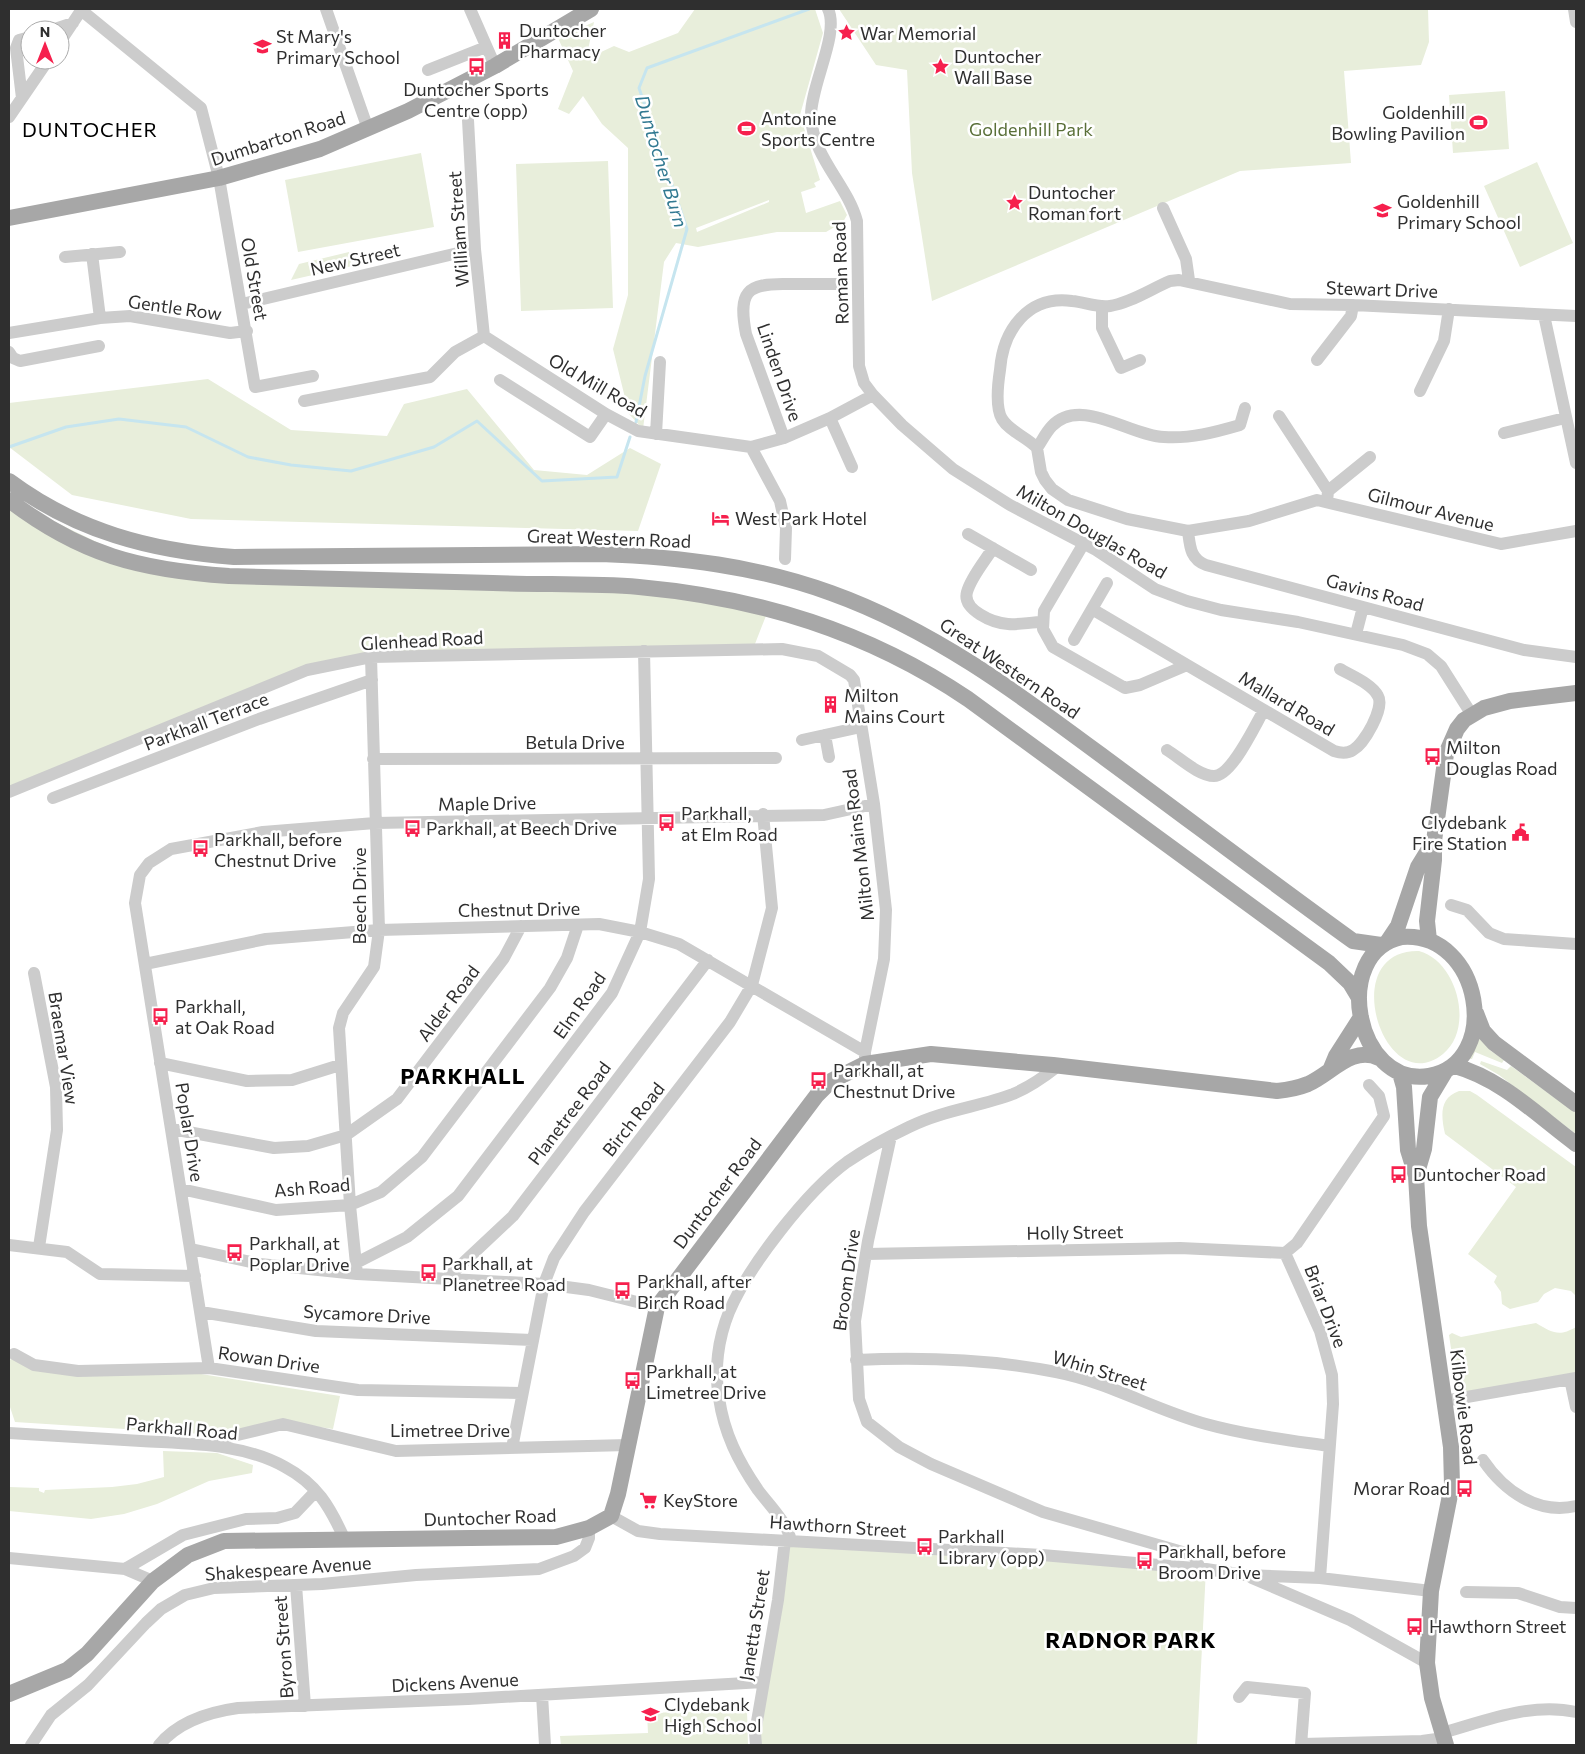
<svg xmlns="http://www.w3.org/2000/svg" width="1585" height="1754" viewBox="0 0 1585 1754" font-family="Commissioner,sans-serif">
<style>
.green{fill:#e8eedb;fill-rule:evenodd}
.lines{fill:none;stroke-linecap:round;stroke-linejoin:round}
.stream{stroke:#c6e5ef;stroke-width:3}
.minor{stroke:#ccc;stroke-width:12}
.major{stroke:#a7a7a7;stroke-width:16}
.labels{text-anchor:middle;dominant-baseline:central;stroke-width:5;stroke-linejoin:round;paint-order:stroke}
.poi-label{font-size:18px;fill:#2f2f2f;stroke:#fff;text-anchor:start}
.park-label{font-size:18px;fill:#596f38;stroke:#fff}
.street-label{font-size:18px;fill:#2f2f2f;stroke:#fff}
.water-label{font-size:19px;font-style:italic;fill:#327a92;stroke:#fff}
.quarter-label{font-size:20px;letter-spacing:1px;fill:#000;stroke:#fff}
.district-label{font-size:22px;font-weight:bold;letter-spacing:1px;fill:#000;stroke:#fff}
</style>
<rect width="100%" height="100%" fill="#fff"/>
<path class="green" d="M695 9H815L823 33 800 115 820 180 814 183 816 187 801 192 806 213 840 201 847 215 843 222 826 232H777L698 247 676 243 664 262 643 429 629 414 613 349 628 295V148L602 124 583 96 569 114 558 109 573 71 558 38 594 22 586 59 614 46 629 52 678 33ZM769 200V202L697 232 696 228Z
M839 9H1428L1429 42 1421 65 1344 71 1351 163 1240 171 932 301 912 173 907 70 876 65Z
M1505 91 1509 149 1453 153 1449 95Z
M421 153 434 227 298 252 285 180Z
M608 161 613 308 521 311 516 164Z
M1537 162 1573 243 1520 267 1484 186Z
M349 252 352 266 291 280 299 264Z
M208 379 291 430 387 436 404 404 467 389 534 470 587 475 630 448 661 464 638 531 191 519 72 495 9 447V403Z
M9 500 149 567 636 587 769 608 753 649 371 657 307 670 9 792Z
M1419 951C1457 961 1475 1028 1443 1054 1384 1102 1335 949 1419 951Z
M1477 1036 1491 1051 1504 1060 1502 1063 1475 1052 1472 1059 1465 1058Z
M1481 1061 1507 1070 1511 1066 1576 1113V1134L1499 1075 1480 1064Z
M1459 1091H1470L1477 1095 1576 1167V1296L1571 1291 1555 1288 1544 1294 1538 1302 1510 1309 1502 1304 1501 1292 1494 1282 1497 1276 1468 1254 1516 1187 1445 1134C1441 1116 1439 1098 1459 1091Z
M1536 1323C1553 1333 1559 1337 1576 1327V1374L1467 1392 1457 1389 1449 1335 1452 1333 1461 1337Z
M11 1359 40 1370 201 1374 340 1396 333 1429 279 1421 221 1433 202 1434 15 1422 9 1404V1361Z
M163 1451 217 1453 253 1465 252 1473 209 1481 157 1504 124 1514 91 1519 9 1511V1487L39 1488V1491L44 1493 45 1490 112 1487 137 1484 164 1477Z
M785 1540 1206 1569 1197 1745H756Z
M747 1710 748 1745H561L560 1736 648 1733 647 1713Z"/>
<g class="lines">
<path class="stream" d="M636 422 645 376 687 229 639 88 647 68 809 9
M9 447 66 427 119 419 186 427 248 457 291 465 351 471 434 447 477 421 542 481 617 477 630 437"/>
<path class="minor" d="M326 9 368 129
M470 9 495 66
M828 9C840 34 810 86 811 117 813 158 847 184 857 221L859 366 864 383 873 395 902 425 953 469 1010 505 1096 550 1155 589 1187 601 1221 610 1298 622 1403 645 1427 654 1441 666 1472 715
M1574 9 1576 22
M81 10 201 108 219 178 255 387 313 376
M52 30 73 23
M60 42 82 9
M428 70 486 47
M22 98 16 48 19 40 30 37
M9 117 48 60
M468 120 475 249 484 336
M1163 208 1186 259 1189 280
M92 254 100 318
M65 257 120 252
M242 304 475 249
M1102 306V328L1121 368 1140 360
M1544 315 1576 463
M9 333 100 318 130 316 230 333 247 331
M484 336 606 414 638 431 751 447 784 438 830 418 873 395
M9 352 13 358 20 361 99 346
M1317 360 1351 316 1353 305
M500 380 590 437 606 414
M1420 391 1444 341 1449 309
M304 401 430 377 455 352 484 336
M1279 416 1328 491 1327 502
M830 418 852 467
M1504 433 1565 418
M656 434 660 362
M784 438 746 334C738 292 746 283 788 284 805 284 821 284 838 284
M751 447 780 501 786 528 785 559
M1037 448C1027 437 1010 432 1002 419 995 407 998 383 1000 370 1003 330 1028 295 1072 301 1085 302 1097 308 1110 306 1130 303 1151 289 1170 281L1179 280 1290 304 1353 305 1576 316
M1037 448 1041 472 1045 480 1052 489 1068 500 1127 519 1188 531 1249 521 1317 500 1501 544 1576 531
M1037 448C1042 441 1046 432 1052 426 1081 396 1130 436 1164 437 1190 439 1216 432 1240 425L1245 408
M1328 491 1370 457
M1188 531C1190 546 1190 559 1206 565L1524 650 1576 657
M968 534 1031 570
M1084 543 1044 611 1043 629 1053 647 1125 688 1140 685 1187 665 1334 751C1340 753 1347 754 1353 750 1364 744 1385 708 1378 696 1372 684 1352 676 1340 669
M993 548C985 561 971 577 967 592 962 610 993 623 1008 624 1019 625 1031 622 1043 622
M1092 609 1187 665
M1356 634 1363 607
M1074 640 1107 583
M825 735 829 757
M802 740 861 727
M1167 750C1180 758 1199 776 1214 776 1232 776 1255 725 1264 710
M373 759 776 758
M9 792 307 670 371 657 782 649 818 656 850 675 854 680 874 804 886 910 884 959 865 1052V1064
M53 798 259 719 372 680
M1451 905 1467 910 1489 933 1504 939 1576 944
M145 964 266 939 379 930 599 924 640 932 679 944 865 1052
M34 973 56 1087 57 1130 39 1247
M160 1063 247 1081 292 1080 340 1065
M172 1129 274 1148 308 1146 346 1135 397 1099 504 958 521 926
M891 1136 868 1241 855 1321 859 1399 867 1422 899 1447 931 1464 1043 1512 1186 1553 1194 1556 1200 1568
M181 1189 276 1210 350 1205 381 1192 422 1157 550 988 567 958 578 925
M9 1245 67 1252 100 1274 195 1276
M191 1249 260 1264 357 1274 544 1284 589 1290 657 1307
M866 1254 1180 1248 1285 1253
M356 1263 407 1237 458 1196 612 993 640 932 649 879 644 651
M357 1274 350 1205 339 1028 343 1013 374 967 379 930 371 657
M447 1278 513 1216 708 960
M201 1312 316 1331 532 1340
M14 1354 34 1365 78 1371 209 1368 358 1390 522 1393
M856 1360C922 1357 990 1359 1056 1372 1108 1382 1155 1410 1206 1424 1246 1435 1288 1440 1329 1446
M209 1368 135 903 140 875 149 863 171 849 263 832 375 823 824 815 874 804
M1570 1379 1576 1407
M1444 1401 1576 1378
M9 1433C53 1436 97 1438 141 1441 190 1444 242 1443 285 1467 317 1484 330 1507 344 1538
M219 1446 229 1437 283 1424 396 1451 628 1445
M512 1448 544 1284 554 1258 584 1212 730 1022 752 985 772 908 763 814
M1483 1460C1504 1491 1538 1515 1576 1506
M611 1516 638 1531 660 1534 1042 1555 1206 1569 1245 1575 1320 1578 1431 1591
M791 1540C786 1521 770 1506 758 1490 738 1461 724 1433 719 1398 714 1370 718 1339 729 1312 748 1267 807 1191 847 1162 866 1149 888 1137 909 1127 943 1110 979 1107 1013 1094 1030 1087 1044 1077 1058 1066
M9 1558 125 1569 153 1581
M125 1569 183 1535 246 1519 277 1518 295 1513 316 1491
M1252 1578 1350 1620 1427 1663
M1320 1578 1333 1404 1332 1375 1320 1331 1285 1253 1297 1243 1384 1116 1379 1096 1369 1085
M296 1585 305 1706
M1466 1592 1518 1593 1560 1607 1576 1608
M542 1695 545 1745
M1239 1697 1247 1687 1305 1693 1301 1745
M1442 1733C1485 1721 1531 1702 1576 1712
M1302 1744 1422 1741 1444 1738
M31 1745 51 1715 88 1685 146 1623 161 1609 185 1595 214 1588 322 1584 416 1575 539 1569 574 1556 585 1548 589 1538V1528
M159 1745C178 1722 209 1712 238 1708L468 1699 763 1682
M756 1745 755 1733 778 1600 785 1540"/>
<path class="major" d="M9 218 219 178 320 149 408 111 495 66 591 9
M9 481C76 531 151 551 234 557L601 554C680 557 757 566 831 593 934 630 1019 694 1105 758 1188 819 1270 881 1353 941L1381 945
M9 500C81 555 140 570 229 576 317 579 405 581 493 583 541 585 591 583 639 587 759 598 867 631 968 699L1329 963 1350 983 1359 998
M1402 937C1482 931 1503 1063 1429 1076 1355 1088 1330 952 1402 937Z
M1429 940 1427 921 1434 860V841L1446 754 1457 729 1464 720 1484 708 1510 701 1576 693
M1388 941 1398 926 1418 867 1434 841
M1476 1013 1483 1031 1494 1043 1576 1104
M1455 1066C1502 1079 1538 1116 1576 1144
M1331 1068 1336 1056 1361 1017
M1400 1073 1404 1087 1408 1150 1416 1176 1419 1226 1451 1447 1452 1485 1431 1591 1427 1663 1432 1698 1446 1745
M1416 1176 1424 1149 1430 1097 1445 1072
M9 1694 67 1670 87 1654 153 1581 188 1555 224 1541 556 1537 589 1528 611 1516 618 1494 657 1307 817 1095 831 1081 865 1064 931 1054 1053 1065 1277 1091C1287 1090 1298 1088 1308 1084 1331 1074 1352 1045 1379 1058"/>
</g>
<defs>
<symbol id="sight-bare" viewBox="-9 -9 18 18"><path d="M0-6L1.8-2.2L6-1.7L2.9 1.2L3.7 5.4L0 3.3L-3.7 5.4L-2.9 1.2L-6-1.7L-1.8-2.2Z" fill="#f6204d" stroke="#fff" stroke-width="2.5" paint-order="stroke"/></symbol>
<symbol id="building-bare" viewBox="-9 -9 18 18"><path d="M-4-6H4V6H1V3H-1V6H-4ZM-2.5-4.3h1.7v1.8h-1.7ZM.8-4.3h1.7v1.8H.8ZM-2.5-1h1.7V.8h-1.7ZM.8-1h1.7V.8H.8Z" fill="#f6204d" stroke="#fff" stroke-width="2.5" paint-order="stroke"/></symbol>
<symbol id="school-bare" viewBox="-9 -9 18 18"><path d="M0-5L7-2L0 1L-7-2ZM-4 1L0 2.5L4 1V4Q0 6-4 4Z" fill="#f6204d" stroke="#fff" stroke-width="2.5" paint-order="stroke"/></symbol>
<symbol id="bus-bare" viewBox="-9 -9 18 18"><path d="M-5-6H5V4H4V6H2V4H-2V6H-4V4H-5ZM-3.5-4V0h7V-4ZM-3.5 1.2v1.5H-2V1.2ZM2 1.2v1.5H3.5V1.2Z" fill="#f6204d" stroke="#fff" stroke-width="2.5" paint-order="stroke"/></symbol>
<symbol id="stadium-bare" viewBox="-9 -9 18 18"><path d="M0-5a6.5 5 0 1 0 0 10a6.5 5 0 1 0 0-10ZM-3.5-1.8h7v3.6h-7Z" fill="#f6204d" stroke="#fff" stroke-width="2.5" paint-order="stroke"/></symbol>
<symbol id="hotel-bare" viewBox="-9 -9 18 18"><path d="M-6-4.5h1.5V1H6V5H4.5V3h-9V5H-6ZM-4 0a1.8 1.8 0 1 1 3.6 0ZM.5 0V-2.5h3Q6-2.5 6 0Z" fill="#f6204d" stroke="#fff" stroke-width="2.5" paint-order="stroke"/></symbol>
<symbol id="civic-bare" viewBox="-9 -9 18 18"><path d="M-.6-6.5H3V-4.5H.6V-3L4-1V1h2V6H-6V1h2V-1L-.6-3ZM-1.2 2.5V6h2.4V2.5Z" fill="#f6204d" stroke="#fff" stroke-width="2.5" paint-order="stroke"/></symbol>
<symbol id="supermarket-bare" viewBox="-9 -9 18 18"><path d="M-6-5.5h2.5l.6 2H6L4.5 2H-2.5L-4.4-4H-6ZM-1.5 3.2a1.3 1.3 0 1 0 .1 0ZM3 3.2a1.3 1.3 0 1 0 .1 0Z" fill="#f6204d" stroke="#fff" stroke-width="2.5" paint-order="stroke"/></symbol>
</defs>
<g fill-rule="evenodd">
<use href="#sight-bare" x="834" y="20" width="25" height="25"/>
<use href="#building-bare" x="492" y="28" width="25" height="25"/>
<use href="#school-bare" x="250" y="34" width="25" height="25"/>
<use href="#bus-bare" x="464" y="54" width="25" height="25"/>
<use href="#sight-bare" x="928" y="54" width="25" height="25"/>
<use href="#stadium-bare" x="1466" y="110" width="25" height="25"/>
<use href="#stadium-bare" x="734" y="116" width="25" height="25"/>
<use href="#sight-bare" x="1002" y="190" width="25" height="25"/>
<use href="#school-bare" x="1370" y="198" width="25" height="25"/>
<use href="#hotel-bare" x="708" y="506" width="25" height="25"/>
<use href="#building-bare" x="818" y="692" width="25" height="25"/>
<use href="#bus-bare" x="1420" y="744" width="25" height="25"/>
<use href="#bus-bare" x="654" y="810" width="25" height="25"/>
<use href="#bus-bare" x="400" y="816" width="25" height="25"/>
<use href="#civic-bare" x="1508" y="820" width="25" height="25"/>
<use href="#bus-bare" x="188" y="836" width="25" height="25"/>
<use href="#bus-bare" x="148" y="1004" width="25" height="25"/>
<use href="#bus-bare" x="806" y="1068" width="25" height="25"/>
<use href="#bus-bare" x="1386" y="1162" width="25" height="25"/>
<use href="#bus-bare" x="222" y="1240" width="25" height="25"/>
<use href="#bus-bare" x="416" y="1260" width="25" height="25"/>
<use href="#bus-bare" x="610" y="1278" width="25" height="25"/>
<use href="#bus-bare" x="620" y="1368" width="25" height="25"/>
<use href="#bus-bare" x="1452" y="1476" width="25" height="25"/>
<use href="#supermarket-bare" x="636" y="1488" width="25" height="25"/>
<use href="#bus-bare" x="912" y="1534" width="25" height="25"/>
<use href="#bus-bare" x="1132" y="1548" width="25" height="25"/>
<use href="#bus-bare" x="1402" y="1614" width="25" height="25"/>
<use href="#school-bare" x="638" y="1702" width="25" height="25"/>
</g>
<g class="labels">
<g class="poi-label">
<text x="519" y="30">Duntocher<tspan x="519" dy="21">Pharmacy</tspan></text>
<text x="860" y="33">War Memorial</text>
<text x="276" y="36">St Mary's<tspan x="276" dy="21">Primary School</tspan></text>
<text x="954" y="56">Duntocher<tspan x="954" dy="21">Wall Base</tspan></text>
<text x="476" y="89" text-anchor="middle">Duntocher Sports<tspan x="476" dy="21">Centre (opp)</tspan></text>
<text x="1465" y="112" text-anchor="end">Goldenhill<tspan x="1465" dy="21">Bowling Pavilion</tspan></text>
<text x="761" y="118">Antonine<tspan x="761" dy="21">Sports Centre</tspan></text>
<text x="1028" y="192">Duntocher<tspan x="1028" dy="21">Roman fort</tspan></text>
<text x="1397" y="201">Goldenhill<tspan x="1397" dy="21">Primary School</tspan></text>
<text x="735" y="518">West Park Hotel</text>
<text x="844" y="695">Milton<tspan x="844" dy="21">Mains Court</tspan></text>
<text x="1446" y="747">Milton<tspan x="1446" dy="21">Douglas Road</tspan></text>
<text x="681" y="813">Parkhall,<tspan x="681" dy="21">at Elm Road</tspan></text>
<text x="1507" y="822" text-anchor="end">Clydebank<tspan x="1507" dy="21">Fire Station</tspan></text>
<text x="426" y="828">Parkhall, at Beech Drive</text>
<text x="214" y="839">Parkhall, before<tspan x="214" dy="21">Chestnut Drive</tspan></text>
<text x="175" y="1006">Parkhall,<tspan x="175" dy="21">at Oak Road</tspan></text>
<text x="833" y="1070">Parkhall, at<tspan x="833" dy="21">Chestnut Drive</tspan></text>
<text x="1413" y="1174">Duntocher Road</text>
<text x="249" y="1243">Parkhall, at<tspan x="249" dy="21">Poplar Drive</tspan></text>
<text x="442" y="1263">Parkhall, at<tspan x="442" dy="21">Planetree Road</tspan></text>
<text x="637" y="1281">Parkhall, after<tspan x="637" dy="21">Birch Road</tspan></text>
<text x="646" y="1371">Parkhall, at<tspan x="646" dy="21">Limetree Drive</tspan></text>
<text x="1450" y="1488" text-anchor="end">Morar Road</text>
<text x="663" y="1500">KeyStore</text>
<text x="938" y="1536">Parkhall<tspan x="938" dy="21">Library (opp)</tspan></text>
<text x="1158" y="1551">Parkhall, before<tspan x="1158" dy="21">Broom Drive</tspan></text>
<text x="1429" y="1626">Hawthorn Street</text>
<text x="664" y="1704">Clydebank<tspan x="664" dy="21">High School</tspan></text>
</g>
<g class="park-label">
<text x="1031" y="129">Goldenhill Park</text>
</g>
<g class="street-label">
<text transform="translate(278 138) rotate(-18)">Dumbarton Road</text>
<text transform="translate(458 229) rotate(-94)">William Street</text>
<text transform="translate(355 259) rotate(-13)">New Street</text>
<text transform="translate(840 273) rotate(-92)">Roman Road</text>
<text transform="translate(255 279) rotate(80)">Old Street</text>
<text transform="translate(1382 289) rotate(2)">Stewart Drive</text>
<text transform="translate(175 307) rotate(8)">Gentle Row</text>
<text transform="translate(780 372) rotate(71)">Linden Drive</text>
<text transform="translate(598 385) rotate(30)">Old Mill Road</text>
<text transform="translate(1431 509) rotate(14)">Gilmour Avenue</text>
<text transform="translate(1092 531) rotate(30)">Milton Douglas Road</text>
<text transform="translate(609 538) rotate(2)">Great Western Road</text>
<text transform="translate(1375 592) rotate(15)">Gavins Road</text>
<text transform="translate(422 640) rotate(-3)">Glenhead Road</text>
<text transform="translate(1010 668) rotate(34)">Great Western Road</text>
<text transform="translate(1287 703) rotate(31)">Mallard Road</text>
<text transform="translate(206 721) rotate(-21)">Parkhall Terrace</text>
<text x="575" y="742">Betula Drive</text>
<text transform="translate(487 803) rotate(-1)">Maple Drive</text>
<text transform="translate(858 845) rotate(-97)">Milton Mains Road</text>
<text transform="translate(359 896) rotate(-90)">Beech Drive</text>
<text transform="translate(519 909) rotate(-1)">Chestnut Drive</text>
<text transform="translate(448 1003) rotate(-53)">Alder Road</text>
<text transform="translate(579 1005) rotate(-55)">Elm Road</text>
<text transform="translate(64 1048) rotate(81)">Braemar View</text>
<text transform="translate(569 1113) rotate(-53)">Planetree Road</text>
<text transform="translate(633 1119) rotate(-52)">Birch Road</text>
<text transform="translate(190 1132) rotate(81)">Poplar Drive</text>
<text transform="translate(312 1187) rotate(-5)">Ash Road</text>
<text transform="translate(717 1193) rotate(-53)">Duntocher Road</text>
<text transform="translate(1075 1232) rotate(-1)">Holly Street</text>
<text transform="translate(846 1280) rotate(-82)">Broom Drive</text>
<text transform="translate(1326 1306) rotate(69)">Briar Drive</text>
<text transform="translate(367 1314) rotate(3)">Sycamore Drive</text>
<text transform="translate(269 1359) rotate(8)">Rowan Drive</text>
<text transform="translate(1100 1370) rotate(17)">Whin Street</text>
<text transform="translate(1464 1407) rotate(83)">Kilbowie Road</text>
<text transform="translate(182 1428) rotate(5)">Parkhall Road</text>
<text x="450" y="1430">Limetree Drive</text>
<text transform="translate(490 1517) rotate(-2)">Duntocher Road</text>
<text transform="translate(838 1526) rotate(4)">Hawthorn Street</text>
<text transform="translate(288 1568) rotate(-4)">Shakespeare Avenue</text>
<text transform="translate(754 1625) rotate(-81)">Janetta Street</text>
<text transform="translate(283 1647) rotate(-94)">Byron Street</text>
<text transform="translate(455 1682) rotate(-3)">Dickens Avenue</text>
</g>
<g class="water-label">
<text transform="translate(662 161) rotate(73)">Duntocher Burn</text>
</g>
<g class="quarter-label">
<text x="90" y="129">DUNTOCHER</text>
</g>
<g class="district-label">
<text x="463" y="1075">PARKHALL</text>
<text x="1131" y="1639">RADNOR PARK</text>
</g>
</g>
<rect width="1585" height="1754" fill="none" stroke="#2f2f2f" stroke-width="20"/>
<g transform="translate(45 45)"><circle r="24" fill="#ffffff" stroke="#acacac"/>
<path d="M0-4L9 19L0 12L-9 19Z" fill="#f6204d"/>
<text y="-8" font-size="14" font-weight="bold" text-anchor="middle" fill="#2f2f2f">N</text>
</g>
</svg>
